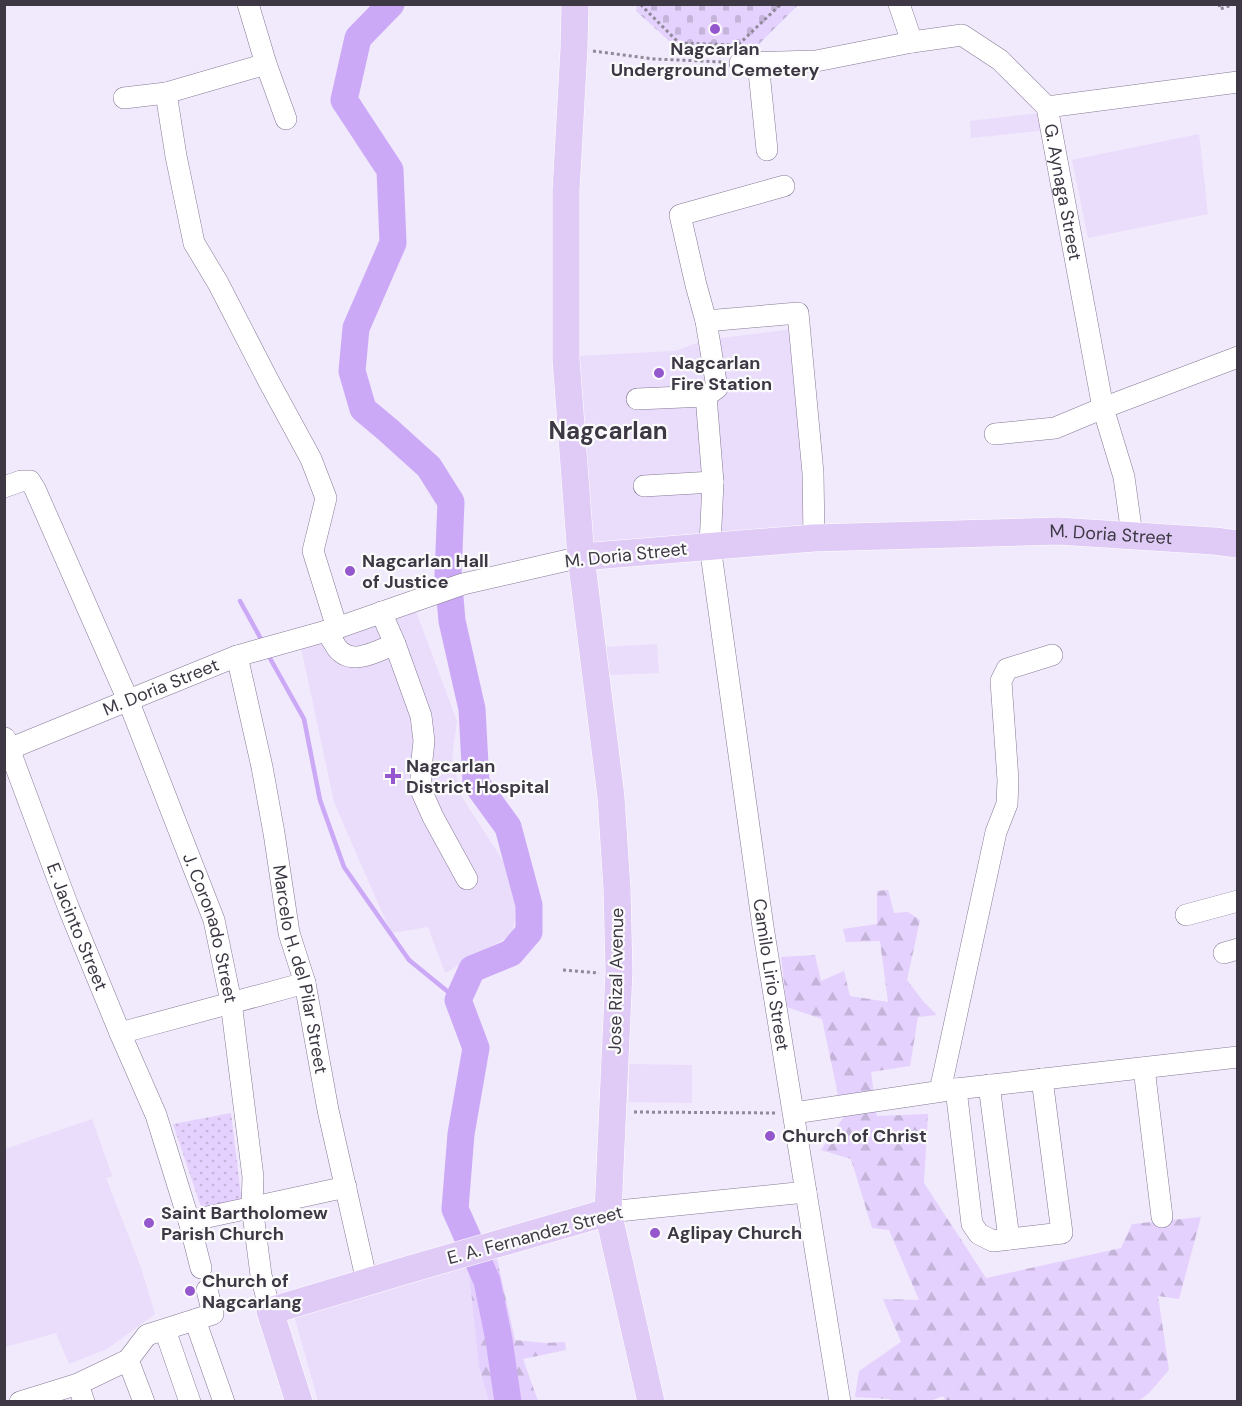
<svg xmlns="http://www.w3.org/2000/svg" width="1242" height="1406" viewBox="0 0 1242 1406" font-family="'DM Sans',sans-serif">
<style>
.built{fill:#eadcfb}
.grass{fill:url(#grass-dots)}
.forest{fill:url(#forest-firs)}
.cemetery{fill:url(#cemetery-stones)}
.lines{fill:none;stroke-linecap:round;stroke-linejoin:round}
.stream{stroke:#cca9f6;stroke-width:4.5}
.river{stroke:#cca9f6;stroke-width:27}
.minor-casing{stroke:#857995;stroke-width:22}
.major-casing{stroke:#fff;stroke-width:28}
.path{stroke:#908999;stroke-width:3;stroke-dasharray:3 3;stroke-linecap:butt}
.minor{stroke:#fff;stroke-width:21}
.major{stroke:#dfcbf5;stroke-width:27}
.poi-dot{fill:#9457ce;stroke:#fbfbfb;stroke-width:2}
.labels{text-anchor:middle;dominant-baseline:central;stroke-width:4.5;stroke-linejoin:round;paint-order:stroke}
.poi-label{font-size:18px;font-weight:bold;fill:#3d3844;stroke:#fbfbfb;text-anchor:start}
.street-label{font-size:18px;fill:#3d3844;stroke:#fbfbfb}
.district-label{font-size:24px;font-weight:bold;fill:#3d3844;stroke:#fbfbfb}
</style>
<defs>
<pattern id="grass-dots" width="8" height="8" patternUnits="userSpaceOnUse" patternTransform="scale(1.5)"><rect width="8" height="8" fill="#e5d1fd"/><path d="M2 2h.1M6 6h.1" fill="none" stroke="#c5b4da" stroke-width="1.8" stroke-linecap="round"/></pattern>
<pattern id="forest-firs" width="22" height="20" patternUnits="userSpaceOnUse" patternTransform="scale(1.5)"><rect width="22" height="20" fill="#e5d1fd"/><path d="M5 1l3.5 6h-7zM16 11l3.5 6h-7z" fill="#c5b4da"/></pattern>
<pattern id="cemetery-stones" width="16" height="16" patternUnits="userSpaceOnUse" patternTransform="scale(1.5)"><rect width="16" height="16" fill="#e5d1fd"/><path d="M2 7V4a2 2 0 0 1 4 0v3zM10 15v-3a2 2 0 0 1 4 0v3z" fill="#c5b4da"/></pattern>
</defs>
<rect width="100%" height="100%" fill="#f1e9fc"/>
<path class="built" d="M1048 112V130L971 138 970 121Z
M1199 134 1208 214 1088 238 1072 160Z
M793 329 809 528 591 548 577 356 675 351 705 340Z
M414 606 457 721 452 756 461 796 520 887 512 934 445 973 428 927 391 933 334 802 300 643Z
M657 644 659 673 609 675 604 647Z
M629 1064 692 1065V1103L629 1102Z
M92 1119 112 1176 106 1178 141 1268 155 1314 107 1349 69 1364 56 1333 5 1347V1149Z
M455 1264 475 1269 491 1401H318L294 1315Z"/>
<path class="grass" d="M231 1113 242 1204 203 1213 173 1124Z"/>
<path class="forest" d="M888 890 894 913 908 912 920 920 907 980 923 1001 937 1015 918 1017 910 1066 871 1072 877 1116 928 1114 924 1183 986 1278 1121 1248 1132 1224 1201 1217 1179 1299 1158 1296 1169 1370 1149 1393 1137 1402H946L943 1396 930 1401 891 1402 890 1399 855 1397 859 1371 901 1342 883 1299 919 1300 889 1230 872 1228 851 1159 821 1150 843 1118 822 1019 787 1007 781 957 815 955 821 981 844 971 850 996 888 1002 880 941 846 942 843 929 877 924V891Z
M496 1254 515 1340 545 1343 565 1342 566 1350 523 1359 538 1401H489L479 1366 468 1263Z"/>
<path class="cemetery" d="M637 4H798V5L751 52 677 48 636 11Z"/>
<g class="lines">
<path class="stream" d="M240 601 261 639
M267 653 304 719 320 800 344 867 409 960 458 1000"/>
<path class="river" d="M391 4 358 38 344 100 390 170 393 243 356 328 352 371 363 409 388 430 429 467 451 502 448 575 452 621 472 709 476 783 508 827 529 905V932L511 953 472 969 458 1000 476 1048 461 1134 455 1209 487 1281 499 1340 508 1402"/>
<defs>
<g id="minor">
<path d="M248 4 266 64 286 119"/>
<path d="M899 4 912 42"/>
<path d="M758 62 767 150"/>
<path id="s1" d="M740 63 816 61 912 42 962 35 1000 60 1047 107 1103 408 1124 477 1132 535"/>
<path d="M166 93 176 156 194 243 218 283 268 380 311 459 326 498 313 551 337 628"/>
<path d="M124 98 166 93 266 64"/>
<path d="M1047 107 1238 82"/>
<path id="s2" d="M784 186 680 215 696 285 706 321 717 388 706 396 713 482 710 546 763 927 840 1402"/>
<path d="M706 321 798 313 813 473 814 538"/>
<path d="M637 399 706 396"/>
<path d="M995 434 1055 428 1103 408 1238 357"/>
<path d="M644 486 713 482"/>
<path id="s3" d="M4 487 21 481H30L35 489 128 700 214 920 231 1002 253 1177 252 1206 261 1275 270 1311"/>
<path d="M381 612 395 644 421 716 424 741 421 769V790L433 817 467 879"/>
<path d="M326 631C330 636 333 642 337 648 352 667 377 651 395 644"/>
<path id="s4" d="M237 656 262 767 274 833 289 933 305 983 328 1110 367 1282"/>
<path id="s5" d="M5 738 69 909 120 1033 156 1115 189 1221 201 1268"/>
<path id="s6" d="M9 749 237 656 337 628 463 584 581 557"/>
<path d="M1186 915 1238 901"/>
<path d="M1224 953 1238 949"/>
<path d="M120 1033 305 983"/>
<path d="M1144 1068 1162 1217"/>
<path d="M989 1085 1009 1239"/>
<path d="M956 1089 972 1224 979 1234 993 1241 1062 1233 1042 1079"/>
<path d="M940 1091 996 832 1007 804 1008 780 1001 681 1007 669 1052 655"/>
<path d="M794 1113 956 1089 1238 1057"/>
<path d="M608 1212 806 1192"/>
<path d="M189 1221 346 1187"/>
<path d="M195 1320 224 1402"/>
<path d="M165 1330 190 1402"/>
<path d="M128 1360 144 1402"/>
<path d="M78 1384 84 1402"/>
<path d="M20 1402 78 1384 128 1360 147 1335 213 1314 207 1290"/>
</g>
<g id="major">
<path d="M575 4 574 48 566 191V359L581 557 611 797 617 889 619 972 608 1212 651 1402"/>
<path id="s7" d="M581 557 814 538 1058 531 1214 541 1238 544"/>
<path d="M299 1402 270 1311 407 1270 608 1212"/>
</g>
</defs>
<use href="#minor" class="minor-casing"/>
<use href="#major" class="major-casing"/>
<path class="path" d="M642 4V6L679 43 738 45 781 4
M1219 4 1220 9 1235 4
M593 51 654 59 724 62
M563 970 599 973
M634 1112 777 1113
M228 1309 251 1303"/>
<use href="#minor" class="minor"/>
<use href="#major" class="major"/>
</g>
<g class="poi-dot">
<circle cx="715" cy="29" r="6"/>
<circle cx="659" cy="373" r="6"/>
<circle cx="350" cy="571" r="6"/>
<path d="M390 767h6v6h6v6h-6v6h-6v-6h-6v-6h6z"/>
<circle cx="770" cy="1136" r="6"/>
<circle cx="149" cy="1223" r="6"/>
<circle cx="655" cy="1233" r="6"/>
<circle cx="190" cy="1291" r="6"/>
</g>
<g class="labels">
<g class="poi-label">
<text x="715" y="49" text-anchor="middle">Nagcarlan<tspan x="715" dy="21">Underground Cemetery</tspan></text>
<text x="671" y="363">Nagcarlan<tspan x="671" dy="21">Fire Station</tspan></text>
<text x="362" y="561">Nagcarlan Hall<tspan x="362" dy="21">of Justice</tspan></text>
<text x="406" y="766">Nagcarlan<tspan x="406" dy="21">District Hospital</tspan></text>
<text x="782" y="1136">Church of Christ</text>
<text x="161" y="1213">Saint Bartholomew<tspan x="161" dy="21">Parish Church</tspan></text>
<text x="667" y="1233">Aglipay Church</text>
<text x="202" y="1281">Church of<tspan x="202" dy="21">Nagcarlang</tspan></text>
</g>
<g class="street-label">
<text stroke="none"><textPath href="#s1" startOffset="423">G. Aynaga Street</textPath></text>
<text stroke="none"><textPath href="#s7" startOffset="531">M. Doria Street</textPath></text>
<text transform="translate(626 555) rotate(-6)">M. Doria Street</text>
<text stroke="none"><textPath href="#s6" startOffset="164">M. Doria Street</textPath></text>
<text stroke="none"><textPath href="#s5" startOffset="202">E. Jacinto Street</textPath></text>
<text stroke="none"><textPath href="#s3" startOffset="510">J. Coronado Street</textPath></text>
<text stroke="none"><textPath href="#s4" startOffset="320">Marcelo H. del Pilar Street</textPath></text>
<text stroke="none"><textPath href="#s2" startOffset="882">Camilo Lirio Street</textPath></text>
<text transform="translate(616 981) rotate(-89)">Jose Rizal Avenue</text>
<text transform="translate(535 1235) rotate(-15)">E. A. Fernandez Street</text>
</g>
<g class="district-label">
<text x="608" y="430">Nagcarlan</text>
</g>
</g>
<rect width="1242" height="1406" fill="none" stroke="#3d3844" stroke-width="12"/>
</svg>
